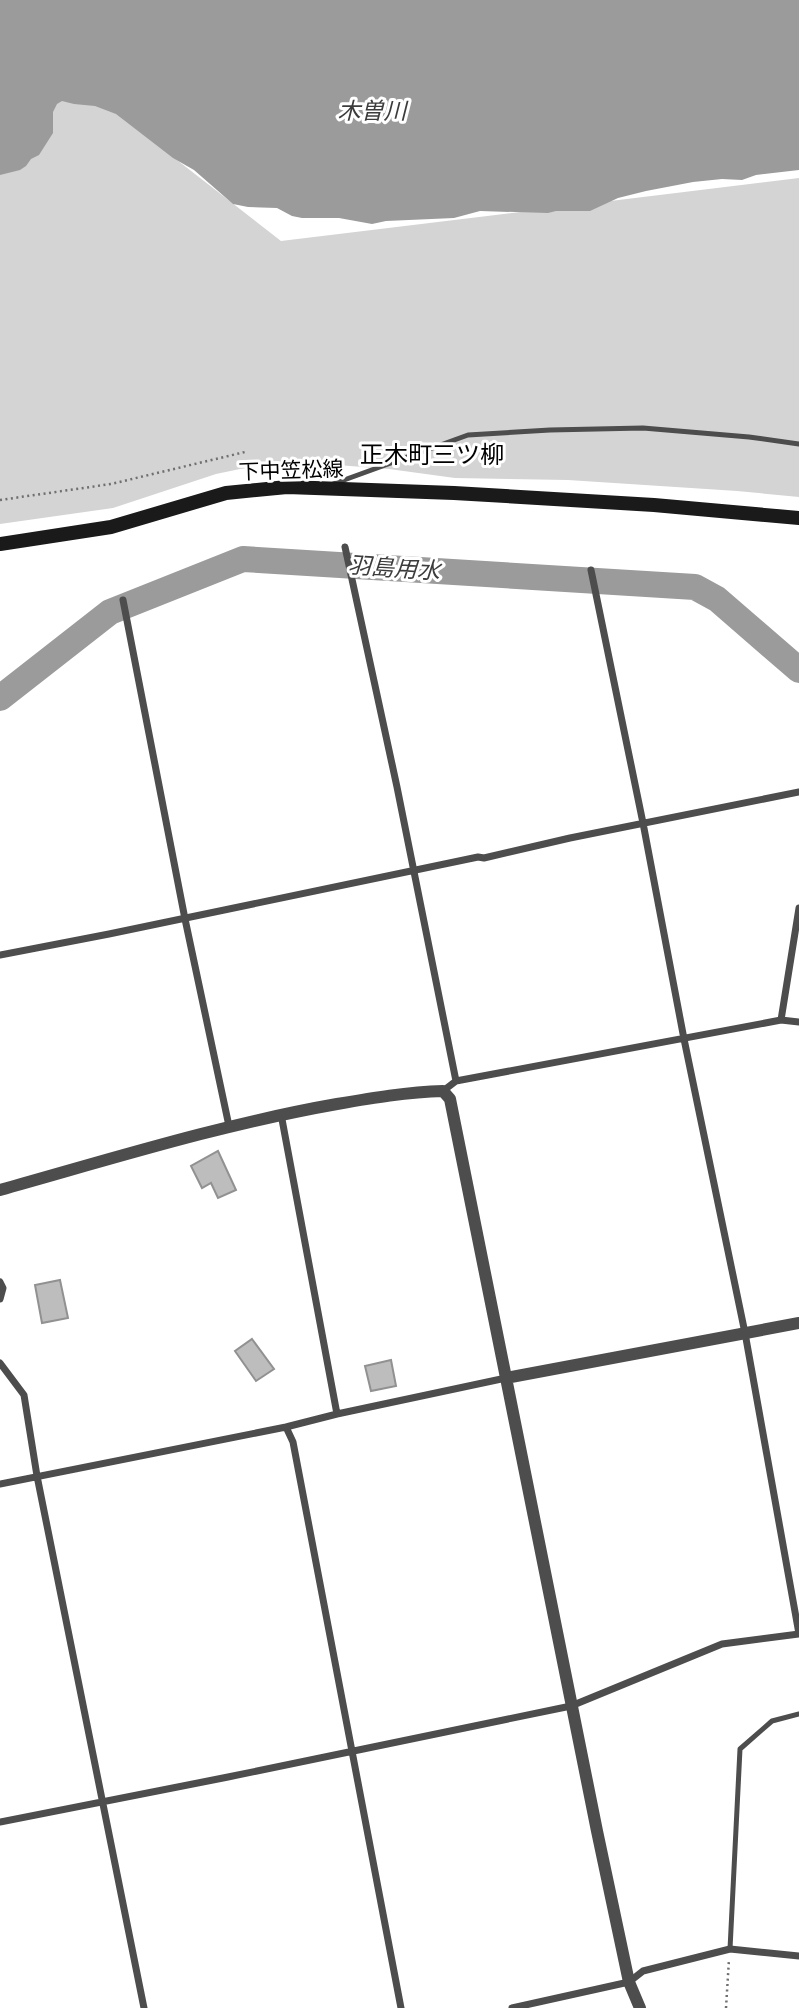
<svg xmlns="http://www.w3.org/2000/svg" width="799" height="2008" viewBox="0 0 799 2008" font-family="'Space Grotesk','Noto Sans JP',sans-serif">
<style>
.green{fill:#d4d4d4}
.water{fill:#9b9b9b}
.lines{fill:none;stroke-linecap:round;stroke-linejoin:round}
.river{stroke:#9b9b9b;stroke-width:26}
.building{fill:#bdbdbd;stroke:#919191;stroke-width:2}
.path{stroke:#6f6f6f;stroke-width:2.5;stroke-dasharray:2 3.5;stroke-linecap:butt}
.service{stroke:#4d4d4d;stroke-width:5}
.minor{stroke:#4d4d4d;stroke-width:7}
.tertiary{stroke:#4d4d4d;stroke-width:12}
.secondary{stroke:#1a1a1a;stroke-width:14}
.labels{text-anchor:middle;dominant-baseline:central;stroke-width:6;stroke-linejoin:round;paint-order:stroke}
.street-label{font-size:21px;fill:#000;stroke:#fff}
.water-label{font-size:23px;font-style:italic;fill:#3c3c3c;stroke:#fff}
.quarter-label{font-size:24px;fill:#000;stroke:#fff}
</style>
<rect width="100%" height="100%" fill="#fff"/>
<path class="green" d="M0 89 96 97 281 241 799 178V497L737 491 568 480 455 478 389 469 324 464 273 465 240 469 216 474 113 508 0 524Z"/>
<path class="water" d="M0 0H799V170L756 175 742 180 722 179 693 182 646 191 618 198 590 211H556L548 213 480 211 454 218 386 221 372 224 339 218H302L292 216 277 208 248 207 233 204 194 170 173 158 116 114 95 106 74 104 62 101 57 104 53 112V133L39 155 31 159 26 166 20 170 0 175Z"/>
<g class="lines">
<path class="river" d="M0 698 110 612 243 559 695 587 717 599 799 670"/>
</g>
<path class="building" d="M218 1151 236 1190 218 1198 211 1183 202 1188 191 1166Z
M60 1280 68 1318 42 1323 35 1285Z
M252 1339 274 1369 256 1381 235 1351Z
M391 1360 396 1386 371 1391 365 1366Z"/>
<g class="lines">
<path class="path" d="M0 500 111 484 245 452
M726 2008 729 1959"/>
<path class="service" d="M333 484 468 435 550 430 643 428 749 437 799 444
M730 1949 740 1749 772 1721 799 1714"/>
<path class="minor" d="M345 547 397 787 456 1081
M591 570 643 823 684 1039 745 1333 799 1634
M123 600 185 919 229 1126
M0 955 109 934 478 857 484 858 570 838 799 792
M781 1020 799 908
M443 1091 456 1081 781 1020 799 1022
M281 1114 337 1414
M0 1282 3 1288 0 1299
M0 1363 24 1395 37 1476 144 2008
M286 1427 293 1442 401 2008
M0 1484 286 1427 337 1414 506 1378
M0 1822 228 1777 571 1706 722 1644 799 1634
M512 2008 629 1982 643 1971 730 1949 799 1956"/>
<path class="tertiary" d="M0 1190C111 1159 223 1124 337 1104 372 1098 407 1092 443 1091L450 1099 597 1831 629 1982 640 2008
M506 1378 799 1323"/>
<path class="secondary" d="M0 544 111 527 226 493 287 487 454 493 654 505 799 518"/>
</g>
<g class="labels">
<g class="street-label">
<text transform="translate(291 470) rotate(-2)">下中笠松線</text>
</g>
<g class="water-label">
<text x="372" y="111">木曽川</text>
<text transform="translate(394 568) rotate(4)">羽島用水</text>
</g>
<g class="quarter-label">
<text x="432" y="454">正木町三ツ柳</text>
</g>
</g>
</svg>
